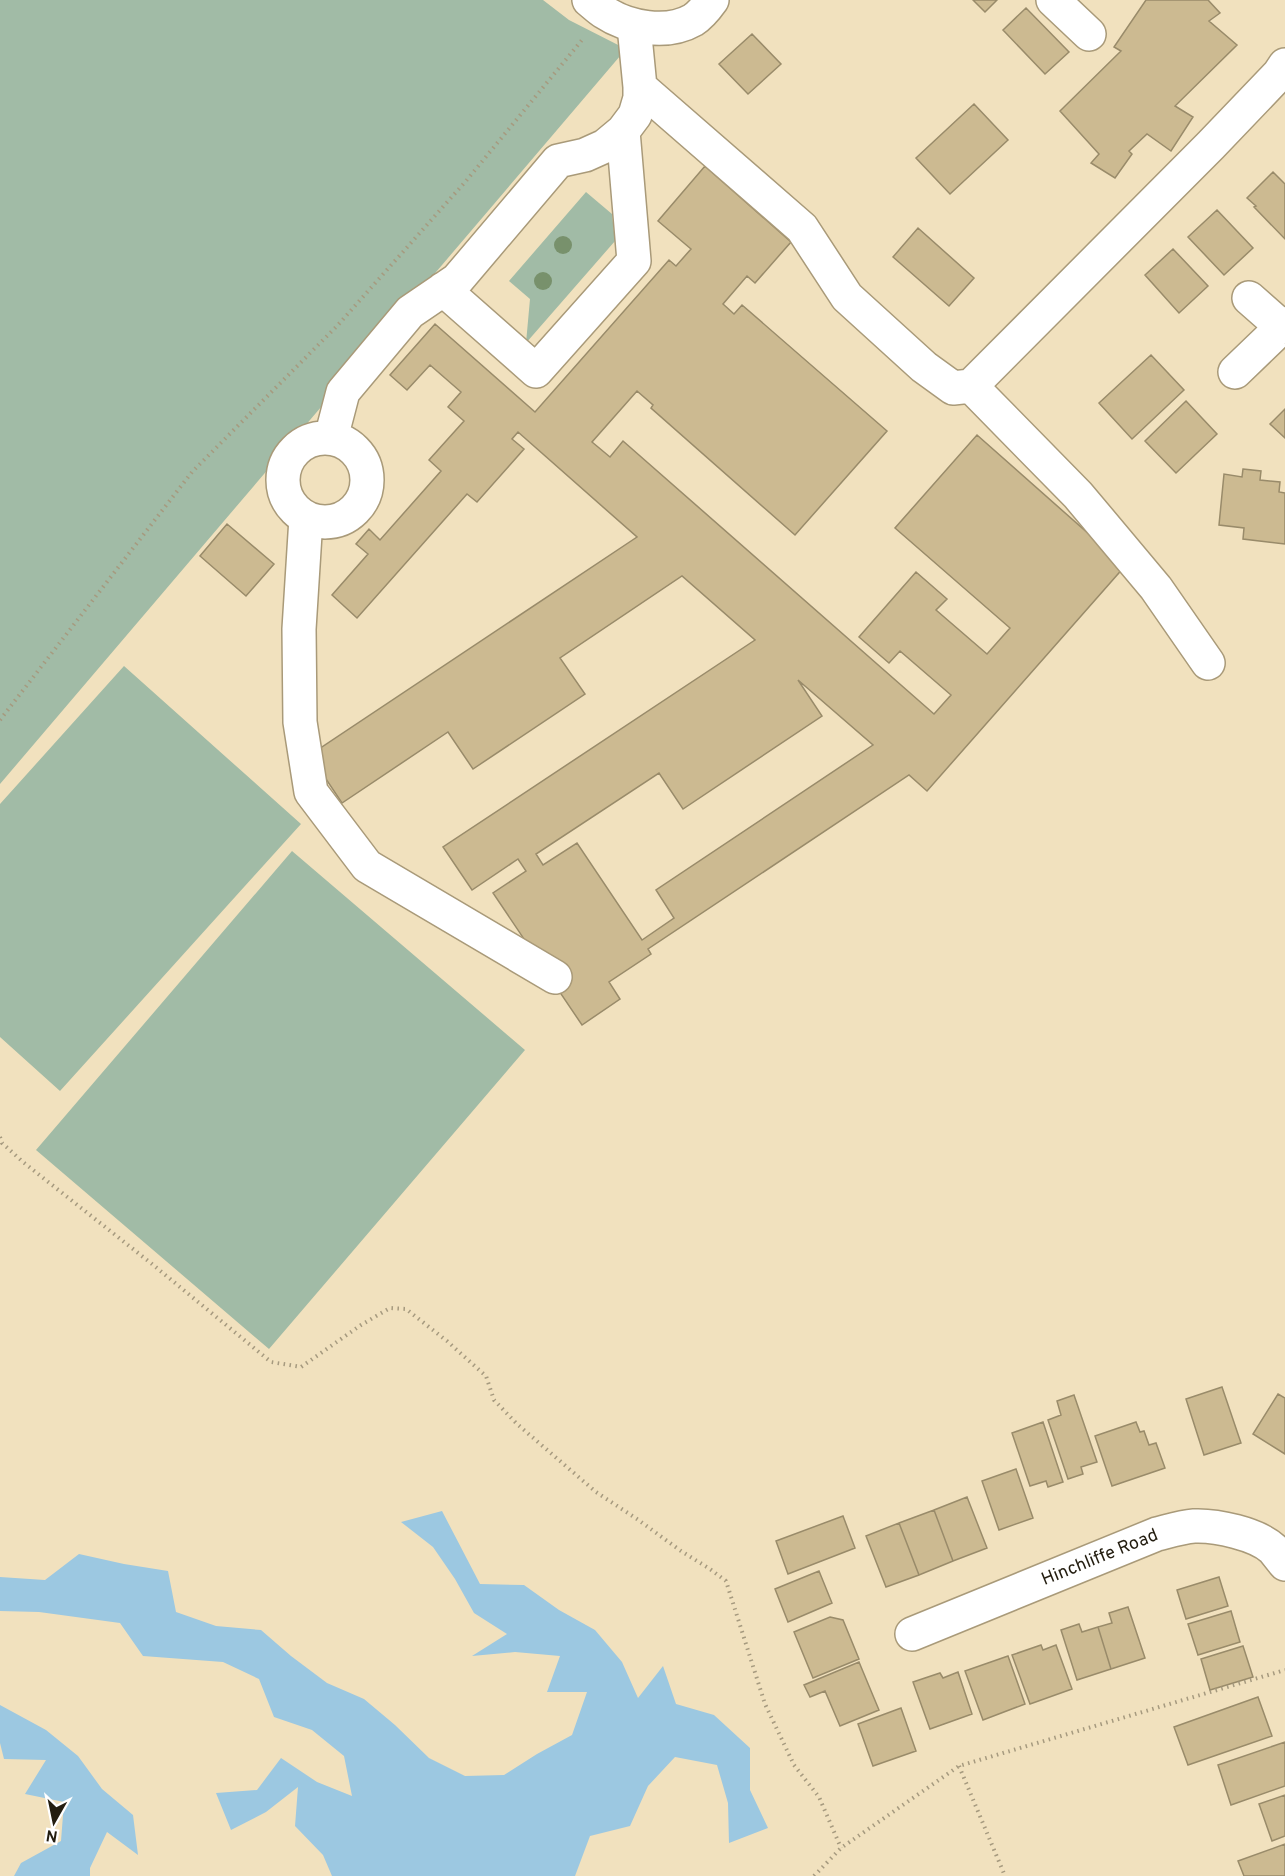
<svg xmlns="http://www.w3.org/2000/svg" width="1285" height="1876" viewBox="0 0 1285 1876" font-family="Overpass,sans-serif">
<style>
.green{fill:#a1bba6}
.water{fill:#9cc8e1}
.building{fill:#ccba91;stroke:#998b6a;stroke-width:1.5;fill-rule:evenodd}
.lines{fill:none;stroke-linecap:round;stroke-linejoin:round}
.minor-casing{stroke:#a99a79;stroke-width:36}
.path{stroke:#a69a7f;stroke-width:4;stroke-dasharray:1.5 4.5;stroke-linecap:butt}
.minor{stroke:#fff;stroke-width:33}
.tree{fill:#78916c}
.labels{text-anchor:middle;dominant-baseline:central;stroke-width:4.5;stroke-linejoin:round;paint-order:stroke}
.street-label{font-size:18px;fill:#231d10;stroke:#fff}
</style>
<rect width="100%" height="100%" fill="#f1e1be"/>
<path class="green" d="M0 0H543L569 20 626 49 0 784Z
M586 192 612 214 615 241 526 343 530 299 509 281Z
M124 666 301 824 60 1091 0 1037V804Z
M292 851 525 1050 269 1349 36 1150Z"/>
<path class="water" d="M442 1511 480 1584 524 1585 559 1610 595 1630 622 1662 638 1698 663 1666 676 1704 714 1715 750 1748V1790L768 1828 729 1843 728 1803 717 1765 675 1757 648 1786 630 1826 590 1836 575 1876H332L323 1855 295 1826 298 1787 266 1812 231 1830 216 1793 257 1790 281 1758 317 1782 352 1796 344 1756 312 1730 274 1717 259 1679 223 1662 143 1656 120 1623 39 1612 0 1611V1577L45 1580 79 1554 124 1564 168 1571 176 1612 216 1626 261 1630 291 1656 327 1683 364 1699 395 1725 429 1758 465 1776 504 1775 537 1754 572 1735 587 1692H547L560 1656 515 1652 472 1656 507 1634 474 1613 455 1579 433 1547 401 1522Z
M0 1705 46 1730 78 1756 102 1789 133 1815 138 1855 107 1832 90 1868V1876H14L21 1863 61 1841 64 1802 25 1794 46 1760 4 1759 0 1743Z"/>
<path class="building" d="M973 0H997L985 12Z
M1146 0H1208L1220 13 1209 21 1237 45 1175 106 1193 117 1171 151 1147 134 1129 151 1132 154 1115 178 1091 163 1099 154 1060 111 1121 51 1114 47Z
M1026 8 1069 52 1045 74 1003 30Z
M752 34 781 64 748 94 719 64Z
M974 104 1008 140 950 194 916 158Z
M705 166 791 242 755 283 747 276 723 304 734 314 742 305 887 431 795 535 651 408 653 405 637 391 592 442 610 457 623 441 934 714 951 695 900 651 889 663 859 637 916 572 947 599 936 610 987 654 1010 628 895 528 977 435 1125 566 927 791 909 775 648 949 651 954 609 982 620 999 582 1025 493 893 526 871 518 859 472 890 443 847 755 640 682 576 560 658 585 694 473 769 448 732 342 803 310 755 637 537 518 432 512 439 524 449 477 502 467 494 357 618 332 595 368 554 356 544 369 529 380 540 441 471 429 460 464 421 448 407 461 392 430 365 407 390 390 375 435 324 535 412 669 260 676 266 691 249 658 221ZM798 680 873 745 656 890 674 918 642 940 577 843 543 865 536 854 659 773 683 809 822 716Z
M1273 172 1285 184V239L1254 207 1256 206 1247 198Z
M1217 210 1253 248 1224 275 1188 237Z
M918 228 974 278 949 306 893 257Z
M1173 249 1208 286 1179 313 1145 275Z
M1151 355 1184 390 1132 439 1099 403Z
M1186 401 1217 434 1176 473 1145 441Z
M1285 409V438L1270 424Z
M1243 469 1261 471 1260 480 1280 482 1279 492 1285 493V544L1243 539 1244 528 1219 525 1224 474 1242 477Z
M227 524 274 564 246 596 200 556Z
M1222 1387 1241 1443 1204 1455 1186 1399Z
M1278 1394 1285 1398V1454L1253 1434Z
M1074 1395 1097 1462 1081 1467 1083 1474 1068 1479 1048 1420 1061 1415 1057 1401Z
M1043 1422 1063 1482 1048 1487 1046 1481 1030 1486 1012 1433Z
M1136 1422 1140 1432 1144 1431 1149 1445 1156 1443 1165 1468 1112 1486 1095 1436Z
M1016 1469 1033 1518 999 1530 982 1481Z
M967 1497 987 1548 953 1561 934 1510Z
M934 1510 953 1561 919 1575 899 1523Z
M843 1516 855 1548 788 1574 776 1541Z
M899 1523 919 1575 886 1587 866 1536Z
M819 1571 832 1603 788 1622 775 1589Z
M1219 1577 1228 1606 1186 1619 1177 1590Z
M1128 1607 1145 1658 1111 1669 1098 1627 1112 1623 1109 1613Z
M1231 1611 1240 1642 1198 1655 1188 1624Z
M830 1617 843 1620 859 1659 813 1678 794 1632Z
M1079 1624 1082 1632 1098 1627 1111 1669 1077 1680 1061 1630Z
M1041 1645 1043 1650 1056 1645 1072 1689 1030 1704 1012 1655Z
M1243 1646 1253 1677 1210 1690 1201 1659Z
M1008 1656 1025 1704 983 1720 965 1671Z
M859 1662 879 1710 840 1726 825 1691 810 1697 804 1685Z
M958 1672 972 1714 930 1729 913 1682 940 1673 943 1678Z
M1258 1697 1272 1736 1188 1765 1174 1727Z
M901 1708 916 1751 873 1766 858 1724Z
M1285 1742V1786L1231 1805 1218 1765Z
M1285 1795V1836L1272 1841 1259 1804Z
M1285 1844V1876H1244L1238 1861Z"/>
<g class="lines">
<defs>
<path id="minor" d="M589 0C594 4 599 9 604 12 628 28 667 35 693 20 701 15 707 7 712 0
M1053 0 1089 34
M634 26 640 87 802 228 847 297 924 367 953 388 971 386 1211 145 1279 74 1285 65
M443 289 536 371 634 261 623 131
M1249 298 1282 327
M1235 372 1285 324
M971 386 1078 495 1156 588 1208 663
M283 480a42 42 0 1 1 84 0a42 42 0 1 1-84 0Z
M331 438 343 392 410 312 457 280 558 161 585 155 605 146 623 131 635 115 640 98V87
M306 518 299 629 300 722 311 792 367 866 555 977
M912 1634 1157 1534C1169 1531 1182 1527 1194 1526 1216 1525 1257 1534 1273 1549 1277 1554 1281 1559 1285 1564"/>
</defs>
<use href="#minor" class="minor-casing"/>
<path class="path" d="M0 720 192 472 337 326 466 181 582 40
M0 1137 2 1143 23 1162 152 1264 271 1362 301 1367 361 1325 390 1308 406 1309 447 1341 486 1376 494 1400 517 1424 596 1492 637 1519 681 1551 710 1569 726 1581 765 1704 794 1765 819 1797 841 1848
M959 1766 1005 1876
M814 1876 841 1848 959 1766 1285 1670"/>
<use href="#minor" class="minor"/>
</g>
<g class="tree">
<circle cx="563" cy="245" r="9"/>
<circle cx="543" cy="281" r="9"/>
</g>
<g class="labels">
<g class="street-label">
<text transform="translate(1100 1558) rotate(-22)">Hinchliffe Road</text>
</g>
</g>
<g transform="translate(54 1822) rotate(189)" stroke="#ffffff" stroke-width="4.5" paint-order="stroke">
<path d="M0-4.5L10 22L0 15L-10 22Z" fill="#231d10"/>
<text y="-9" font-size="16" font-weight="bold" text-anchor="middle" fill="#231d10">N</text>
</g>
</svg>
